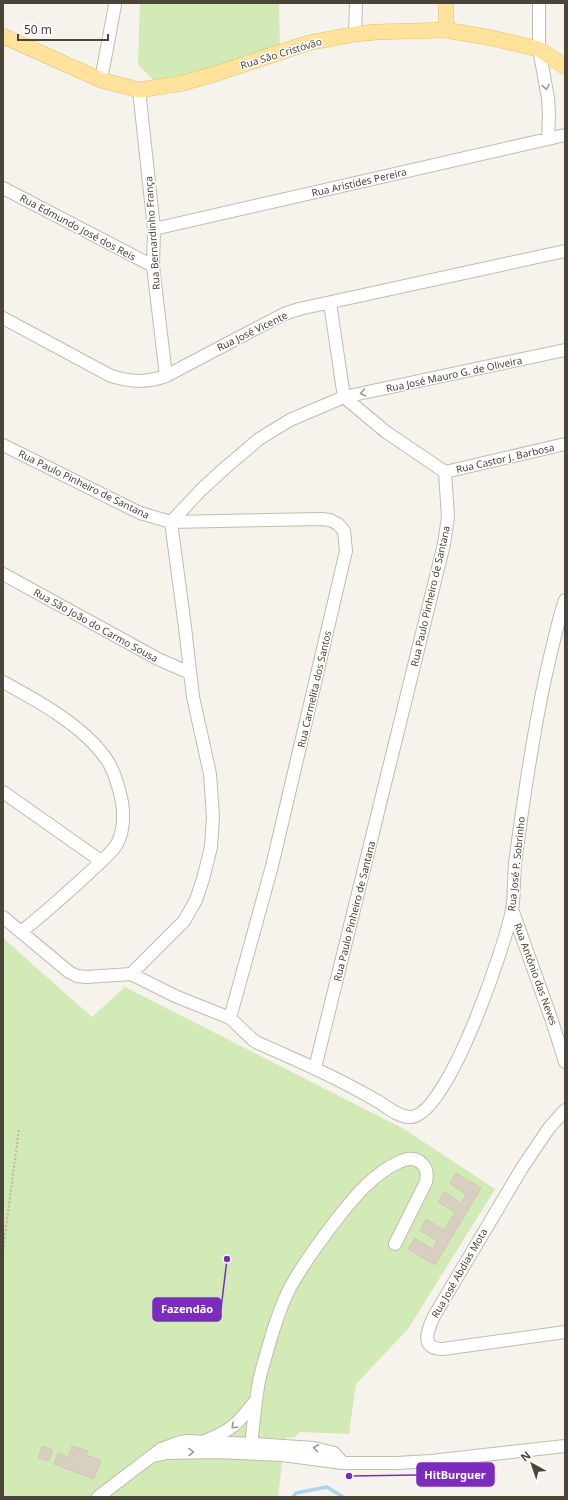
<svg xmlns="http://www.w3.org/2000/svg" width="568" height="1500" viewBox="0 0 568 1500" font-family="'Noto Sans',sans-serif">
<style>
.green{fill:#d2eab5}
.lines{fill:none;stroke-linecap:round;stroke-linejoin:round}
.stream{stroke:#a9d4f2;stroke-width:3.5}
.building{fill:#d8cfc1;stroke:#d3c7b4}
.minor-casing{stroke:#c2bbae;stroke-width:14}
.major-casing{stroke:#e6c16a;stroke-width:16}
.path{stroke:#c4b79f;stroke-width:2;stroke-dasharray:2 2;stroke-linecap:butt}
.minor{stroke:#fff;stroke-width:12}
.major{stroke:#ffe39c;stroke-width:15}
.oneway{stroke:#9c9892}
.labels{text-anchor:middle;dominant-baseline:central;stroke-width:3;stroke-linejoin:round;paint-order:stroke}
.street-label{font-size:10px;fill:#4b4439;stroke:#fff}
.leader{fill:none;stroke:#7b2cbf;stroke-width:1.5}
.callout-dot{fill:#7b2cbf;stroke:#fff;stroke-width:1.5}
.callout{fill:#7b2cbf;stroke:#7b2cbf;stroke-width:1.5}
.callout-label{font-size:11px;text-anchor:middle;font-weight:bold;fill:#fff}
</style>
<rect width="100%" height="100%" fill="#f6f3ec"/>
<path class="green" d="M140 3H279L280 53 162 88 138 65Z
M3 938 92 1017 125 987 404 1129 495 1189 408 1329 356 1384 349 1434 300 1432 295 1437 285 1438 278 1497H3Z"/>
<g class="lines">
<path class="stream" d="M293 1497 296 1493 327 1487 343 1497"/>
</g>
<path class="building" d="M456 1173 481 1188 435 1265 408 1249 415 1238 432 1249 437 1241 420 1230 426 1219 444 1230 455 1212 438 1202 444 1192 461 1203 466 1194 450 1184Z
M42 1446 53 1450 49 1461 38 1458Z
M72 1446 88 1451 86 1455 101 1460 94 1479 54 1464 58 1453 68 1457Z"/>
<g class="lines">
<defs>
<path id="minor" d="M539 3V49L548 98 549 114 548 139
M355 34 356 3
M101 80 115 5
M139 90 154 229 153 266 166 376
M3 188 153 266
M154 229 565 135
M330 303 344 397
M3 318 111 376C132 382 145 383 166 376L257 328 284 314 299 309 565 251
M344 397 386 432 445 472
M3 445 140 513 171 522 321 519 330 520 338 524 344 531 346 551 272 866 230 1018
M445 472 565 444
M171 522 202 489 225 468 259 439 290 420 344 397 565 350
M3 574 158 659 190 673
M3 682C38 701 84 726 107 760 115 772 119 788 122 802 124 816 124 831 117 844 110 855 99 863 90 872 67 893 45 913 21 932
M3 792 101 861
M512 909 552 1021 565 1062
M3 917 69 972 77 976 86 977 131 974 175 996 230 1018 253 1040 258 1043C299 1061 340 1079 379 1102 388 1108 400 1118 411 1117 448 1115 505 946 512 910 515 895 513 873 516 856 524 795 533 734 546 674 552 649 557 624 565 600
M131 974 184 921 196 900 203 879 211 847 213 817 210 774 193 697 185 627 171 522
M315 1068 444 544 448 517 445 472
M565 1110 549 1128 522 1168 434 1316C427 1331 420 1349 443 1349L565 1332
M207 1440C234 1429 239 1422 256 1400
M250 1453C253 1429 255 1404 259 1381 263 1364 268 1348 273 1331 278 1316 283 1300 291 1286 304 1262 320 1241 337 1219 354 1197 373 1174 399 1162 415 1154 430 1163 426 1182L395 1244
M153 1456 167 1453 217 1452 282 1455 343 1463H396L431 1461 565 1446
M98 1497 161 1449 177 1443 187 1441 252 1444 314 1448 334 1453 343 1463"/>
<path id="major" d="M446 3V30
M3 36 101 80 139 90 183 83 218 73 308 43 355 34 376 32 446 30 492 38 539 49 565 67"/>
</defs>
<use href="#minor" class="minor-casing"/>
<use href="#major" class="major-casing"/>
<path class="path" d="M3 1251 19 1129"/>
<use href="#minor" class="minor"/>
<use href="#major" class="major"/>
</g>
<defs><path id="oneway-chevron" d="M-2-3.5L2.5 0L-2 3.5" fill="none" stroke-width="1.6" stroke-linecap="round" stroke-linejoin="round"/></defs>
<g class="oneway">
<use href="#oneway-chevron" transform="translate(546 87) rotate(79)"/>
<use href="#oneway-chevron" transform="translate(363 393) rotate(168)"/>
<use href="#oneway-chevron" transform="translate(234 1426) rotate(138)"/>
<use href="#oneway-chevron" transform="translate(316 1448) rotate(-173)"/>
<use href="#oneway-chevron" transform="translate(191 1452) rotate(-2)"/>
</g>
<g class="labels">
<g class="street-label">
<text transform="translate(281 53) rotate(-17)">Rua São Cristóvão</text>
<text transform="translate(359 182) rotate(-13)">Rua Aristides Pereira</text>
<text transform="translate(78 227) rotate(28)">Rua Edmundo José dos Reis</text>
<text transform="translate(152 233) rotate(-94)">Rua Bernardinho França</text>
<text transform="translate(252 331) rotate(-26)">Rua José Vicente</text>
<text transform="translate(454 374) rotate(-12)">Rua José Mauro G. de Oliveira</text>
<text transform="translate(505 458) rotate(-13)">Rua Castor J. Barbosa</text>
<text transform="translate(84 484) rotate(26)">Rua Paulo Pinheiro de Santana</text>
<text transform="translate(430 596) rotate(-77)">Rua Paulo Pinheiro de Santana</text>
<text transform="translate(96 625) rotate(29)">Rua São João do Carmo Sousa</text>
<text transform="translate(314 689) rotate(-77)">Rua Carmelita dos Santos</text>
<text transform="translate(516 864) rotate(-84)">Rua José P. Sobrinho</text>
<text transform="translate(354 911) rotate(-76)">Rua Paulo Pinheiro de Santana</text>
<text transform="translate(536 974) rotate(70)">Rua Antônio das Neves</text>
<text transform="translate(459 1273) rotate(-60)">Rua José Abdias Mota</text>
</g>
</g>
<path class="leader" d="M227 1259L221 1309M349 1476L417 1475"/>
<g class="callout-dot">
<circle cx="227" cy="1259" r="4"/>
<circle cx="349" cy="1476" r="4"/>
</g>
<g class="callout">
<rect x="153" y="1298" width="68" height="23" rx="4"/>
<rect x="417" y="1463" width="77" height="23" rx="4"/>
</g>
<g class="callout-label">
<text x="187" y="1313">Fazendão</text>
<text x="455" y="1479">HitBurguer</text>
</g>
<rect width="568" height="1500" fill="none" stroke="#4b4439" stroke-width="8"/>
<g transform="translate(532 1464) rotate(320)" stroke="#ffffff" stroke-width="3" paint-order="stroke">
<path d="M0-3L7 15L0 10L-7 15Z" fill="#4b4439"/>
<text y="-6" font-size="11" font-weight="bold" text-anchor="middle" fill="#4b4439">N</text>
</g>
<path d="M18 34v6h90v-6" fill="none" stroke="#4b4439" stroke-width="2"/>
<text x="24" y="34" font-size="12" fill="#4b4439" stroke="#ffffff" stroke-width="3" paint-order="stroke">50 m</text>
</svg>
